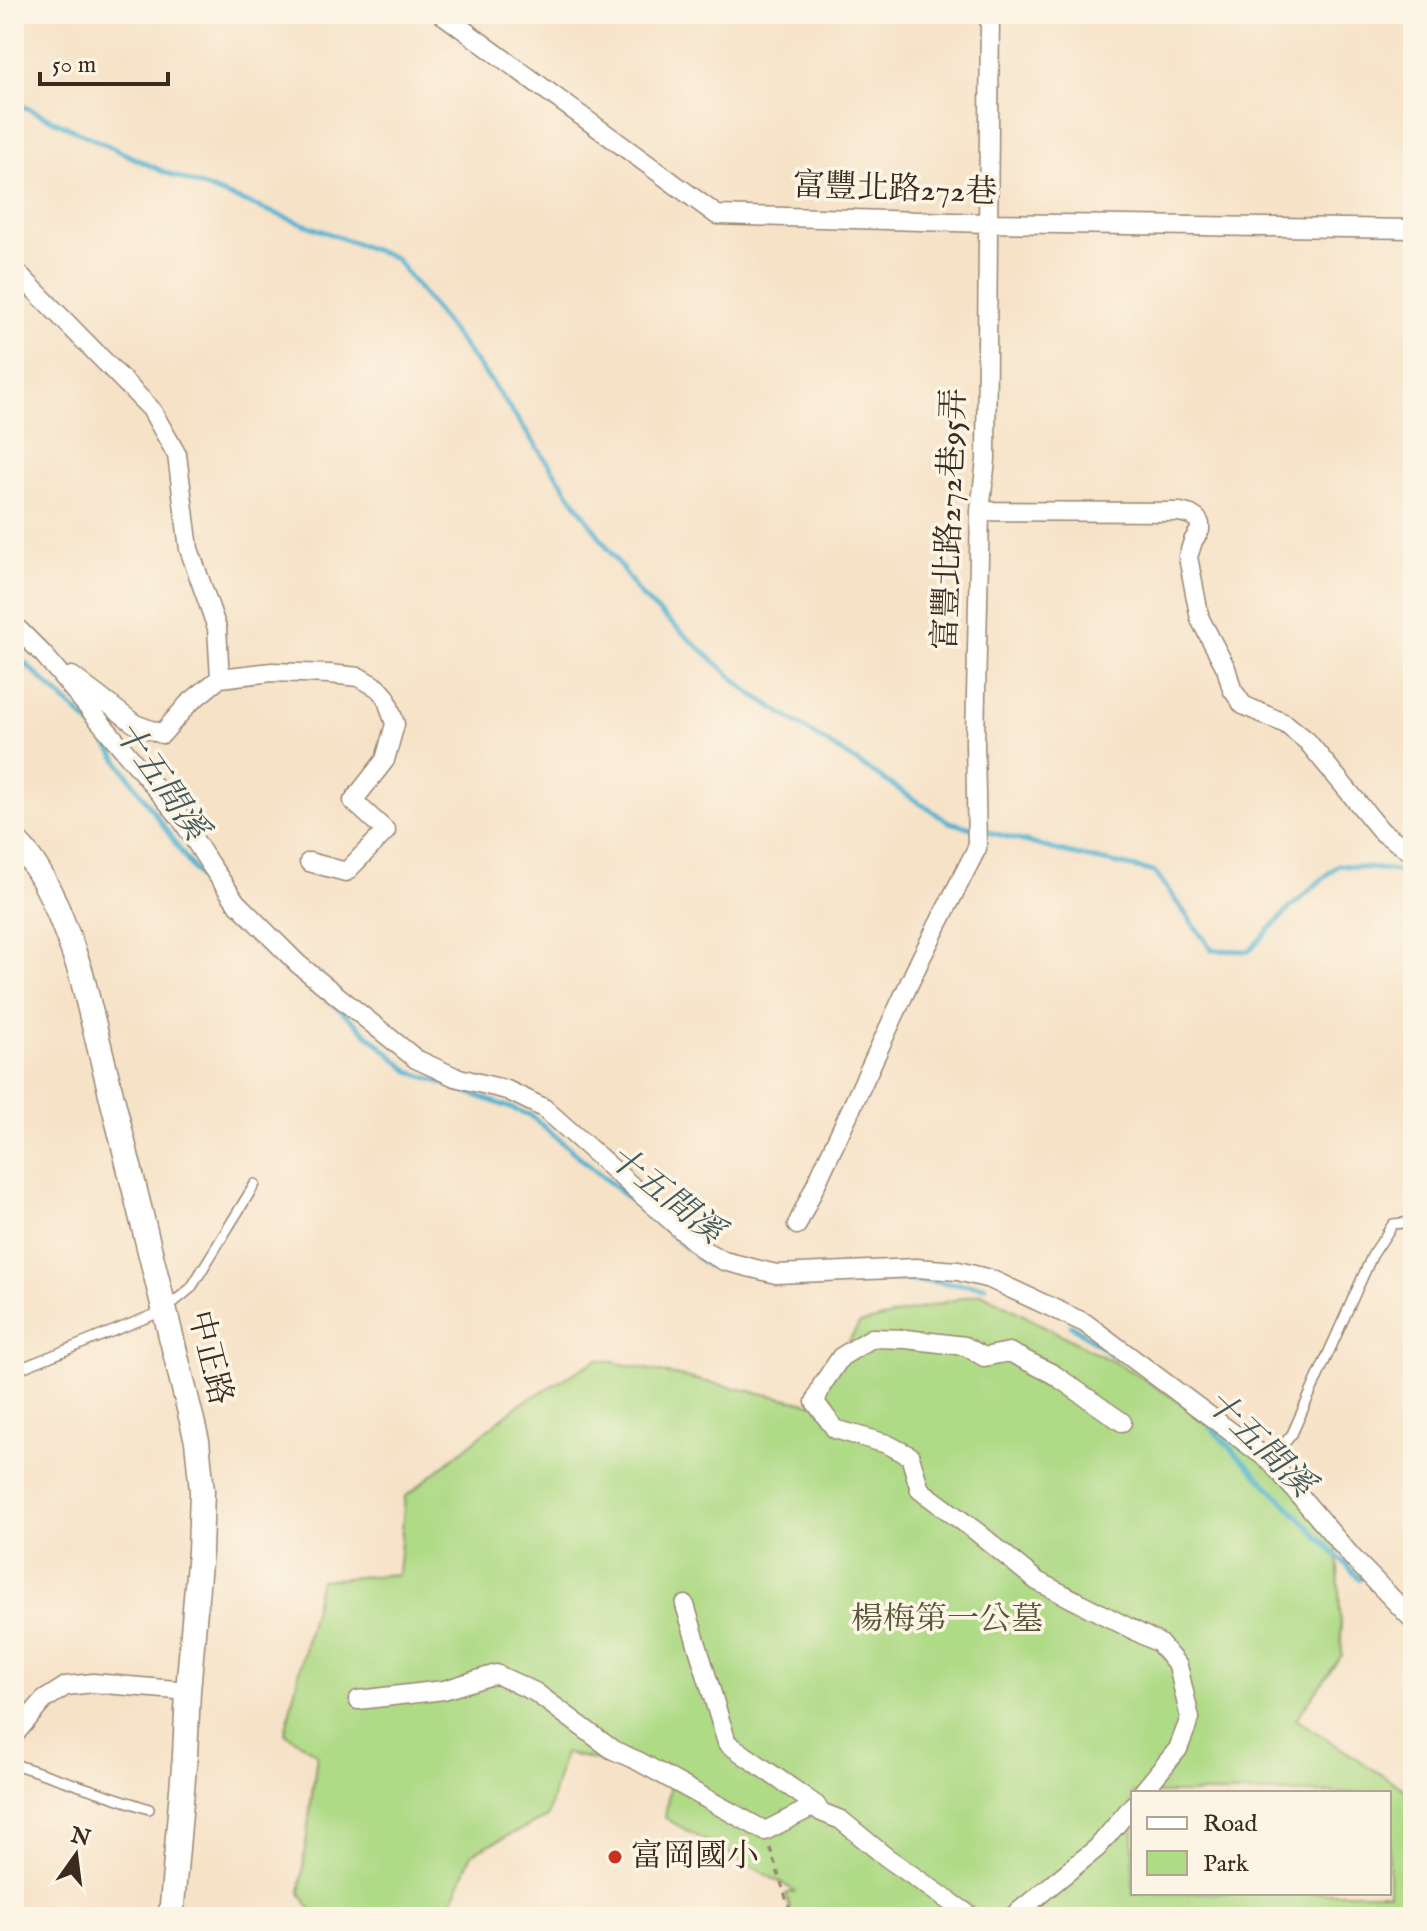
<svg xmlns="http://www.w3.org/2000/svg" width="1427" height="1931" viewBox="0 0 1427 1931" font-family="'IM FELL English','Noto Serif TC',serif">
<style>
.green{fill:#afda86;stroke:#758252;stroke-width:2;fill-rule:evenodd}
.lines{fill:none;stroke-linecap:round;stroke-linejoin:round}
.stream{stroke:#52b3d1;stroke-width:5}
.lane-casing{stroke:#988672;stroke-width:12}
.street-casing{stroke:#988672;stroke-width:21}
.secondary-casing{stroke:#988672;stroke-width:27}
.path{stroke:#988672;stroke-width:3;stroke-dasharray:6 6;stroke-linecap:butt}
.lane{stroke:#fff;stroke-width:9}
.street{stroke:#fff;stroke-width:18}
.secondary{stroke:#fff;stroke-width:24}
.poi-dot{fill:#c8321e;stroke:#fcf5e5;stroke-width:3}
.labels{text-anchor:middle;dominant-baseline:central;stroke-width:7;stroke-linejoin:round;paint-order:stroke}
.street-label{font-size:32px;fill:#3b2a1e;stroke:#fcf5e5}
.park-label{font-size:32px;fill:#585638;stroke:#fcf5e5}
.poi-label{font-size:32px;fill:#3b2a1e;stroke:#fcf5e5;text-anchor:start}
.water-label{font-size:34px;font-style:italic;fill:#435a5d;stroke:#fcf5e5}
</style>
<rect width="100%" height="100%" fill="#fcf5e5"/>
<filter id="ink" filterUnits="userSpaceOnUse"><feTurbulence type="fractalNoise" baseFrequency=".0125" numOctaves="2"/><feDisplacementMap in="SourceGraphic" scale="16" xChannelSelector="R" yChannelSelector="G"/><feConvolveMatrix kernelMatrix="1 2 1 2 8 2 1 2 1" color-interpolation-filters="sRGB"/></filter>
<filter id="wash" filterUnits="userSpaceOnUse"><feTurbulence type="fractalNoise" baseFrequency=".006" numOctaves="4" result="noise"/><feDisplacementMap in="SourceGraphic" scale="32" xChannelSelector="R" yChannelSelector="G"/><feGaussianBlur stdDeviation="1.8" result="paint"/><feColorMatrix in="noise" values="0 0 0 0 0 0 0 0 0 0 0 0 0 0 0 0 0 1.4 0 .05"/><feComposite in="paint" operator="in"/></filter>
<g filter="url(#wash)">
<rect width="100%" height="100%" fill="#f6e2c7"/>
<path class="green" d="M981 1293 1135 1373 1239 1441 1336 1523 1342 1655 1296 1719 1413 1795V1917H991L895 1870 969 1917H920L919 1912 860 1913 859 1917H792L786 1894 795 1891 665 1818 671 1778 564 1753 547 1817 472 1853 446 1917H316L300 1893 317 1754 285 1733 320 1580 398 1574 405 1497 517 1406 598 1359 812 1404 859 1324ZM1133 1793H1389V1893H1133Z"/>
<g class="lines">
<path class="stream" d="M14 102 164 172 395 258 492 383 642 597 749 692 949 822 972 828
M14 653 94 728
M103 739 212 896 268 946
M982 830 1067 853 1155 872 1212 950 1249 951 1290 908 1338 865 1398 871 1413 893
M329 1000 409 1071 530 1115 707 1265 718 1266
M879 1278 985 1286
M1071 1325 1115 1357
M1210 1427 1360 1579"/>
</g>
</g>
<g filter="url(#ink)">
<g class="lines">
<defs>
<path id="lane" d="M14 1371 163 1311 191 1288 255 1184
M1270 1461 1292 1434 1372 1256 1393 1224 1413 1222
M14 1764 149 1809"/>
<path id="street" d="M442 14 717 215 987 223 1413 229
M14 269 151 409 177 455 189 549 217 628 220 678
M980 511 1180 512 1191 515 1197 519 1200 524V530L1193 541 1188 557 1200 619 1226 668 1232 689 1243 705 1286 724 1307 741 1382 832 1413 853
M14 625 44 655 180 817 209 863 236 902 298 964 416 1059 455 1077 507 1090 544 1108 705 1251 724 1261 776 1274 916 1268 958 1271 990 1279 1085 1323 1270 1461 1352 1557 1413 1620
M72 676 135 724 162 734 188 704 220 678 272 672 329 674 359 677 378 688 386 697 395 724 385 760 353 801 386 831 346 872 309 862
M797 1225 921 958 977 848 975 741 980 511 986 460 990 14
M1122 1422 1053 1374 1009 1352 984 1357 965 1346 906 1339 872 1338 841 1357 822 1385 815 1402 835 1429 887 1444 910 1456 920 1490 977 1532 1037 1581 1159 1643 1178 1666 1190 1718 1178 1749 1142 1793
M685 1605 727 1743 816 1805 821 1812 841 1820 886 1857 972 1917
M358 1700 444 1690 496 1674 535 1692 613 1750 638 1761 765 1831 816 1805
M14 1735 44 1700 66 1686 93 1683 188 1691
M1012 1917 1097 1848 1133 1805"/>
<path id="secondary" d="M14 841C46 868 67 933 81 973L197 1441 202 1491 200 1551 188 1691 185 1755 171 1917"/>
</defs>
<use href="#lane" class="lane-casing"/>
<use href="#street" class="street-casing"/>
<use href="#secondary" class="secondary-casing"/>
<path class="path" d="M770 1848 792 1917"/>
<use href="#lane" class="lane"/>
<use href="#street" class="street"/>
<use href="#secondary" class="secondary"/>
</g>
</g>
<circle class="poi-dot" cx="615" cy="1857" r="8"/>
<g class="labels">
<g class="street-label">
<text transform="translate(895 190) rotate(2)">富豐北路272巷</text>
<text transform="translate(951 519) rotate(-88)">富豐北路272巷95弄</text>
<text transform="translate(209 1358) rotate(76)">中正路</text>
</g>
<g class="park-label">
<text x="947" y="1620">楊梅第一公墓</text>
</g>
<g class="poi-label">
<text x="631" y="1857">富岡國小</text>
</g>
<g class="water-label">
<text transform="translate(160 781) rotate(55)">十五間溪</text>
<text transform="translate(665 1195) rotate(38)">十五間溪</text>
<text transform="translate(1259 1444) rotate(44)">十五間溪</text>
</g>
</g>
<rect width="1427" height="1931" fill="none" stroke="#fcf5e5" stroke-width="48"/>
<rect x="1131" y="1791" width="260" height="104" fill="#fcf5e5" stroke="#afa495" stroke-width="2"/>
<rect x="1147" y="1817" width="40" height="12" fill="#ffffff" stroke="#afa495" stroke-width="2"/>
<text x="1203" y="1831" font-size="24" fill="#3b2a1e">Road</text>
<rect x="1147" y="1851" width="40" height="24" fill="#afda86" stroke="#afa495" stroke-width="2"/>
<text x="1203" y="1871" font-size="24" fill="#3b2a1e">Park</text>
<g transform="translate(76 1855) rotate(14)" stroke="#fcf5e5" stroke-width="6" paint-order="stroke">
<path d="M0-6L14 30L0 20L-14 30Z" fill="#3b2a1e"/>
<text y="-12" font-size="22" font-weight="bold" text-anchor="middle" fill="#3b2a1e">N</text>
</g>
<path d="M40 72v12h128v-12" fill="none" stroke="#3b2a1e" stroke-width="4"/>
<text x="52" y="72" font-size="24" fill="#3b2a1e" stroke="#fcf5e5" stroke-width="6" paint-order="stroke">50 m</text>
</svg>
